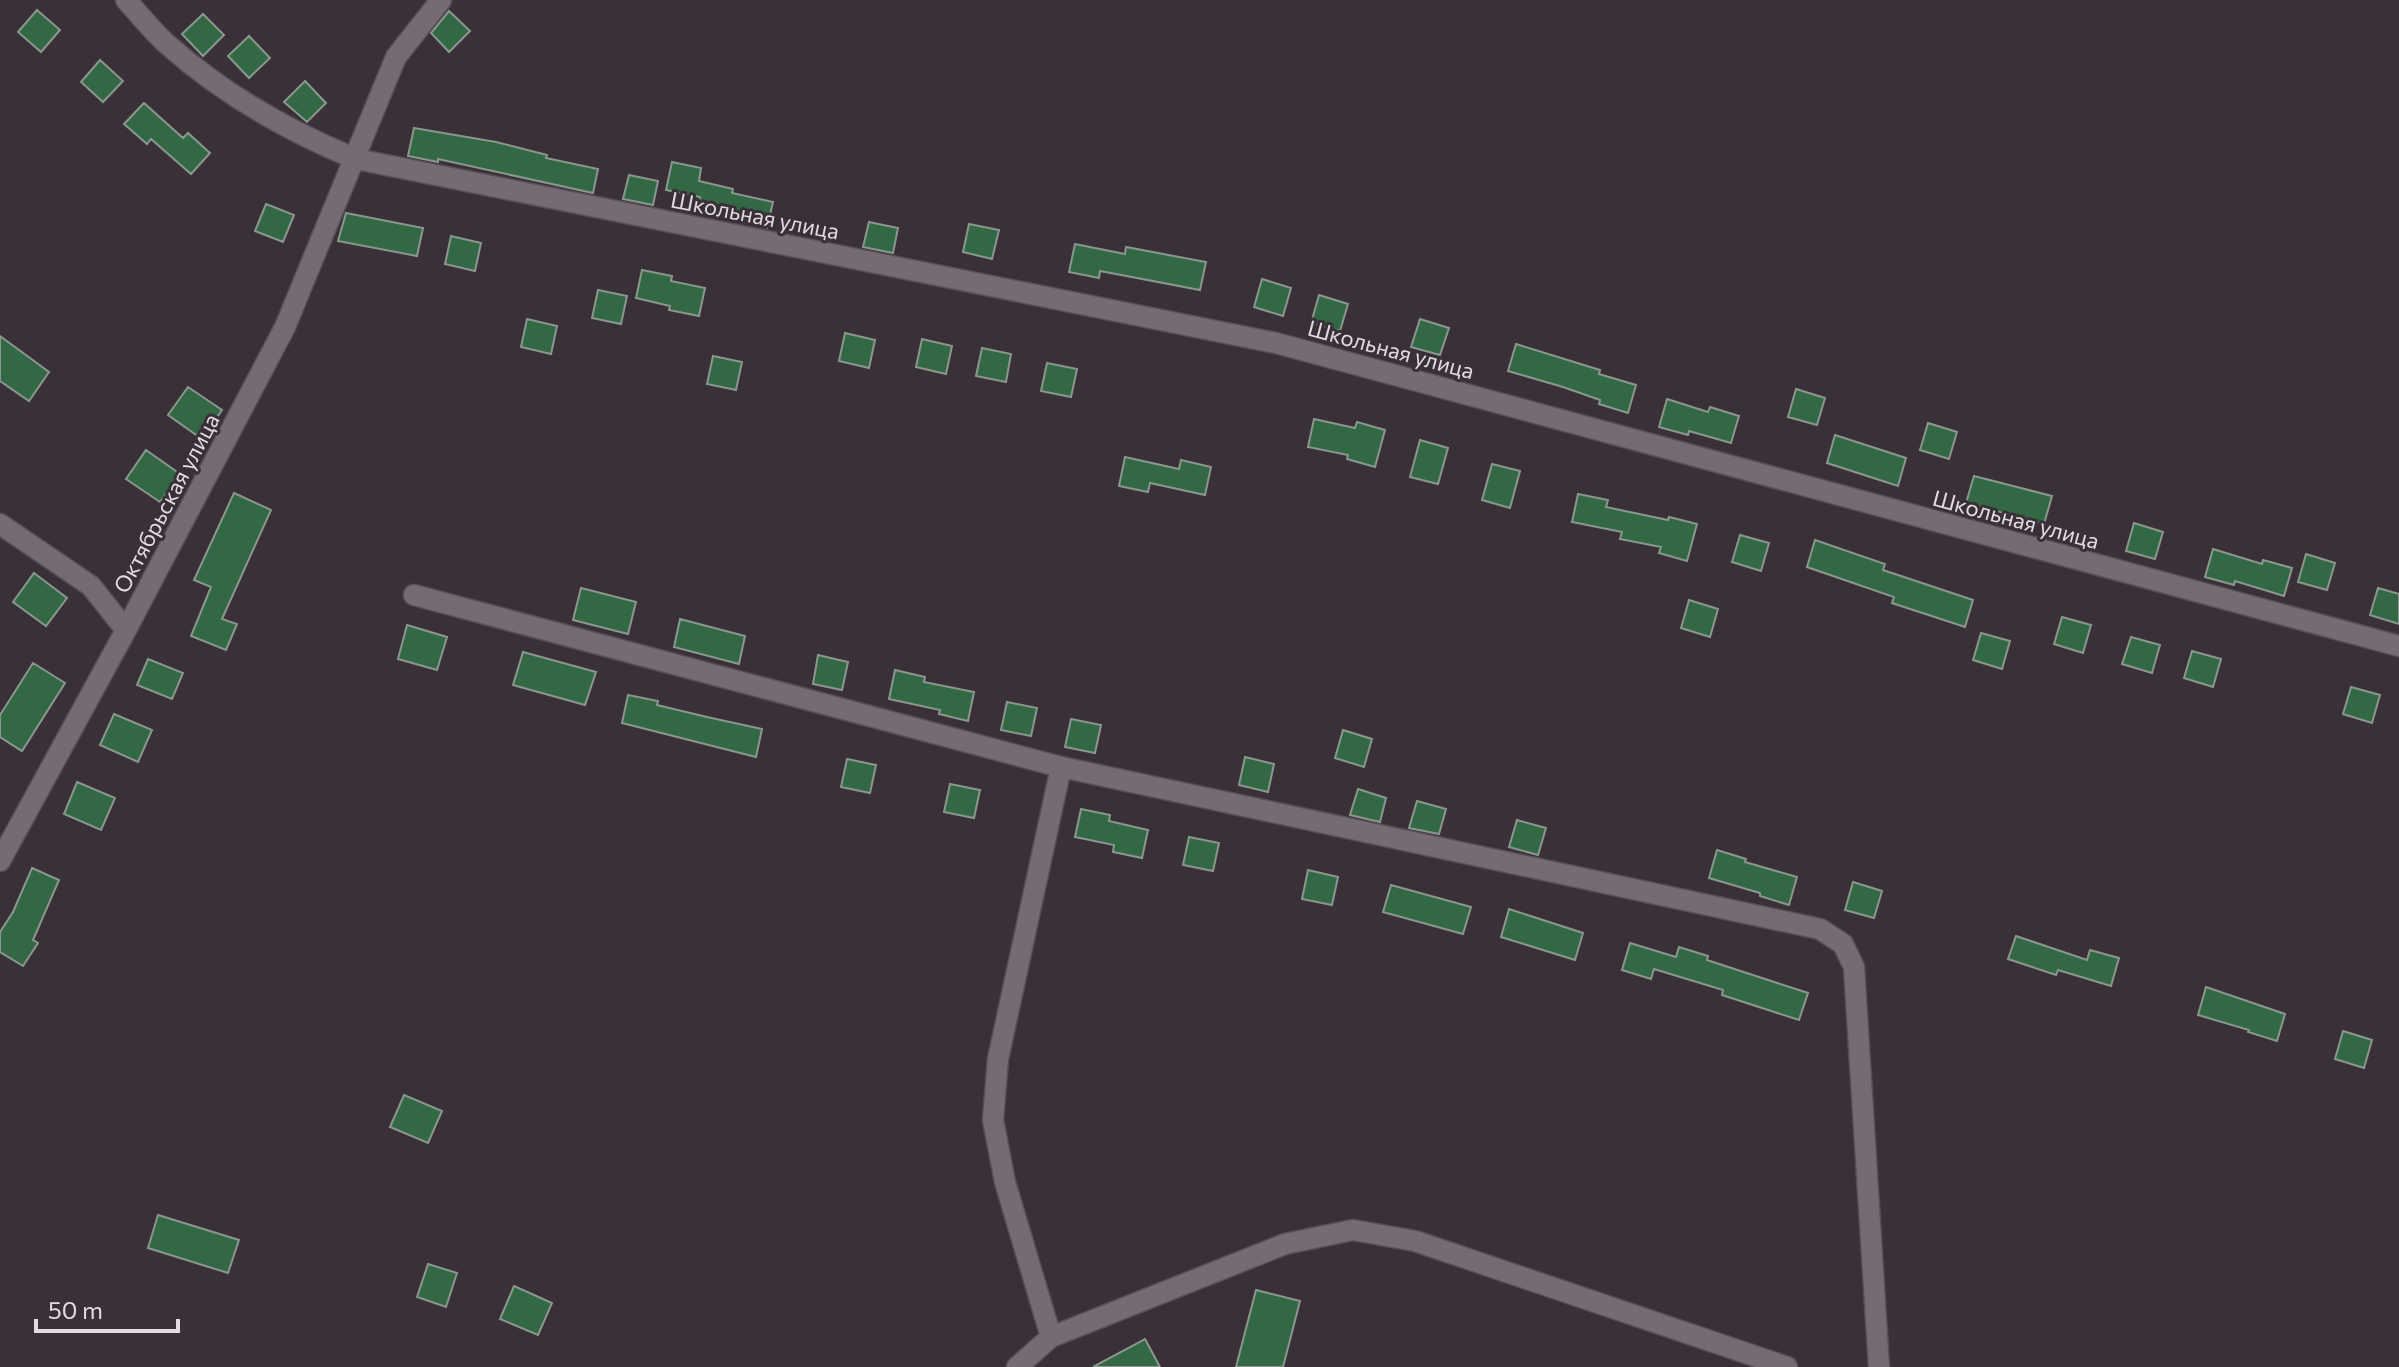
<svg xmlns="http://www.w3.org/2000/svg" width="2399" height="1367" viewBox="0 0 2399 1367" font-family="Commissioner,sans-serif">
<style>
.building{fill:#336845;stroke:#8b978e;stroke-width:2}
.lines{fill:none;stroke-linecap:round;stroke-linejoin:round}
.minor-casing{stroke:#564f56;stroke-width:23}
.minor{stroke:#766b75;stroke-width:20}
.labels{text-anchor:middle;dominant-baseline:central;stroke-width:6;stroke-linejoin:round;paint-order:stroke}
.street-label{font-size:22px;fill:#e2dce1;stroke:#393038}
</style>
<rect width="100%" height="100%" fill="#393038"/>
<path class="building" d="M37 10 60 30 41 52 18 32Z
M449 11 470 31 449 52 431 33Z
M203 14 224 35 203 56 182 34Z
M249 36 270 58 249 78 228 56Z
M100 60 123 81 103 102 81 82Z
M305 81 326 103 307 122 284 102Z
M144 103 183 138 188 133 210 153 191 174 151 139 147 144 124 124Z
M414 128 496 142 547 155 546 158 598 169 593 193 438 159V162L408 156Z
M672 162 701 168 699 181 733 189 732 193 773 202 767 228 697 210 700 197 666 190Z
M629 175 658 181 653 205 623 199Z
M266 204 294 215 283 242 255 231Z
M346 213 423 228 417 256 338 241Z
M869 222 898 228 893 253 863 247Z
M969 224 999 230 992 259 963 252Z
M451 236 481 243 475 271 445 264Z
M1075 244 1125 254 1126 247 1206 262 1200 290 1100 271 1099 278 1069 272Z
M642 270 672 276 671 281 705 288 699 316 669 310 670 306 636 298Z
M1262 279 1291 288 1283 316 1254 307Z
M598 290 627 296 621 324 592 318Z
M1319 295 1348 304 1340 331 1311 323Z
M527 319 557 326 551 354 521 347Z
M1420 319 1449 328 1440 355 1411 347Z
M845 333 875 340 869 368 839 361Z
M0 336 49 372 29 401 0 381Z
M922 339 952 346 946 374 916 367Z
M1516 344 1600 370 1599 374 1636 385 1628 413 1599 404 1600 400 1563 387 1508 371Z
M982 348 1011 354 1006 382 976 376Z
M713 356 742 362 736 390 707 384Z
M1047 363 1077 369 1071 397 1041 391Z
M188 387 222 410 202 439 168 415Z
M1796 389 1825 398 1817 425 1788 417Z
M1667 399 1708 412 1710 407 1739 416 1731 443 1689 431 1688 435 1659 427Z
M1314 419 1355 428 1357 422 1385 430 1375 467 1347 459 1348 455 1308 447Z
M1928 423 1957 432 1949 459 1920 450Z
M1835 435 1906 458 1898 486 1827 463Z
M1420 440 1448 448 1438 484 1410 477Z
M146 450 180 474 160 502 126 479Z
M1125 457 1179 469 1181 460 1211 467 1205 495 1150 483 1148 492 1119 486Z
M1492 464 1520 471 1510 508 1482 500Z
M1974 476 2052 496 2044 524 1966 503Z
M234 493 271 510 222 619 237 624 226 650 191 636 211 587 194 580Z
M1578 494 1608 500 1606 507 1668 520 1669 517 1697 524 1687 561 1659 553 1661 547 1620 539 1622 532 1572 522Z
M2134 523 2163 532 2155 559 2126 551Z
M1740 535 1769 543 1761 571 1732 562Z
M1815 540 1885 564 1883 570 1973 600 1965 627 1892 603 1894 597 1807 567Z
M2213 549 2262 564 2263 560 2292 568 2284 596 2235 581 2234 585 2205 577Z
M2306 554 2335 563 2327 590 2298 582Z
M34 573 67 598 46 626 13 602Z
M581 588 636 602 628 634 573 620Z
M2378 588 2399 594V624L2370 615Z
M1689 600 1718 609 1710 637 1681 628Z
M2062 617 2091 625 2083 653 2054 644Z
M680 619 745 636 739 664 674 647Z
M407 625 447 637 437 670 398 659Z
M1981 633 2010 641 2002 669 1973 660Z
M2131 637 2160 645 2152 673 2122 664Z
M2192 651 2221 659 2213 687 2184 678Z
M523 652 596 672 585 705 513 685Z
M818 655 848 662 842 690 813 684Z
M148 659 183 673 172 699 137 685Z
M33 663 65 683 22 751 0 737V715Z
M895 670 925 677 924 682 974 692 968 721 939 714 940 710 889 699Z
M2351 687 2380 695 2372 723 2343 714Z
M628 695 658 701 657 705 707 717 762 729 756 757 622 723Z
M1007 702 1037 708 1031 736 1001 730Z
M114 714 152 730 138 762 100 745Z
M1071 719 1101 725 1095 753 1065 747Z
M1343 730 1372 739 1364 767 1335 758Z
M1245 757 1274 764 1268 792 1239 785Z
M847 759 876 765 870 793 841 787Z
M77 782 115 798 101 830 64 814Z
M950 784 980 790 974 818 944 812Z
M1358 789 1386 798 1380 822 1350 815Z
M1417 801 1446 809 1439 834 1409 828Z
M1081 809 1110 815 1109 821 1148 830 1142 858 1113 852 1114 845 1075 837Z
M1517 820 1546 828 1538 855 1509 847Z
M1189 837 1219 843 1213 871 1183 865Z
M1717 850 1746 859 1745 862 1797 877 1789 905 1760 896V893L1709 878Z
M32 868 59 880 33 940 38 943 23 966 0 952V932L13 912Z
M1308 870 1338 877 1332 905 1302 899Z
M1853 882 1882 891 1874 918 1845 910Z
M1391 885 1471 907 1463 934 1383 912Z
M1509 909 1583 933 1575 960 1501 937Z
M2016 936 2087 960 2090 950 2119 958 2111 986 2058 970 2056 975 2008 959Z
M1630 943 1676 957 1679 947 1708 956 1707 960 1808 993 1799 1020 1722 995 1723 990 1654 969 1651 979 1622 970Z
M2206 987 2285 1014 2277 1041 2248 1032 2249 1030 2198 1015Z
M2343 1031 2372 1040 2364 1068 2335 1059Z
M404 1095 442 1111 428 1143 390 1127Z
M158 1215 239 1240 228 1273 148 1248Z
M428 1264 457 1273 446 1307 417 1297Z
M514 1286 552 1303 538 1335 500 1319Z
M1256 1290 1300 1301 1283 1367H1236Z
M1145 1339 1160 1367H1093Z"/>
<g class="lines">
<defs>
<path id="minor" d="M126 0C140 15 153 32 168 45 223 94 288 131 356 159L1276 343 2399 646
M0 524 91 586 126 630
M414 595 1061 767 1820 929 1843 944 1854 967 1879 1367
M0 861 126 630 285 327 396 57 441 0
M1051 1337 1005 1182 993 1120 998 1059 1061 767
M1017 1367 1051 1337 1285 1244 1353 1230 1415 1241 1787 1367"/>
</defs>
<use href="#minor" class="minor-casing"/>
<use href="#minor" class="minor"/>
</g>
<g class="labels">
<g class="street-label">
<text transform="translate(755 215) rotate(11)">Школьная улица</text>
<text transform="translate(1391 349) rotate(15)">Школьная улица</text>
<text transform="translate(166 503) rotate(-62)">Октябрьская улица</text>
<text transform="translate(2016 519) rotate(15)">Школьная улица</text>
</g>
</g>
<path d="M36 1319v12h142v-12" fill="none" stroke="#e2dce1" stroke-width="4"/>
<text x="48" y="1319" font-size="24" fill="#e2dce1" stroke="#393038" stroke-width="6" paint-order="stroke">50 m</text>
</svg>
